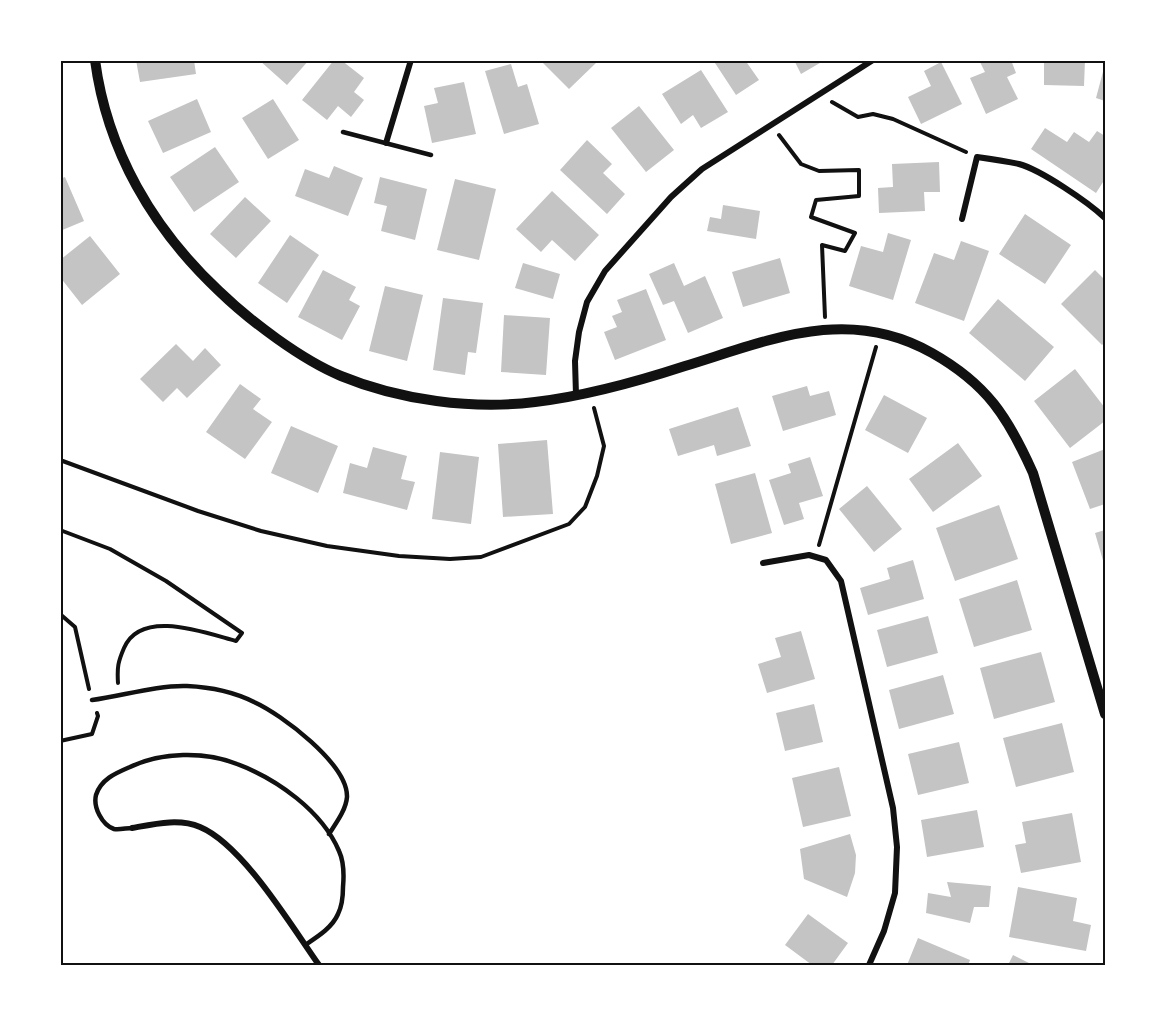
<svg xmlns="http://www.w3.org/2000/svg" width="1165" height="1025" viewBox="0 0 1165 1025" font-family="'Asap Condensed',sans-serif">
<style>
.building{fill:#c4c4c4}
.lines{fill:none;stroke-linecap:round;stroke-linejoin:round}
.path{stroke:#111;stroke-width:4}
.service{stroke:#111;stroke-width:4.5}
.minor{stroke:#111;stroke-width:6}
.tertiary{stroke:#111;stroke-width:10}
.neatline{fill:none;stroke:#111;stroke-width:2}
</style>
<rect width="100%" height="100%" fill="#fff"/>
<path class="building" d="M136 60H194L196 74 140 82Z
M259 60H309L287 85Z
M334 60H341L364 78 354 92 364 100 351 117 338 106 327 120 302 100Z
M540 60H595L597 62 569 89Z
M713 60H745L759 80 736 95Z
M794 60H825L801 74Z
M979 60H1011L1016 73 1007 77 1018 99 986 114 970 78 985 72Z
M1044 60H1085L1084 86 1044 85Z
M941 62 962 104 921 124 908 97 931 86 924 71Z
M511 64 518 87 527 84 539 124 504 134 485 71Z
M1104 68H1105V101L1096 98Z
M701 70 728 112 701 128 693 115 681 124 662 94Z
M464 82 476 134 432 143 424 106 438 103 434 88Z
M197 99 211 132 163 153 148 121Z
M273 99 299 140 268 159 242 118Z
M639 106 674 150 646 172 611 128Z
M1045 128 1067 142 1074 132 1089 142 1097 131 1105 136V179L1096 193 1031 149Z
M587 140 612 164 603 173 625 194 607 214 560 170Z
M215 147 239 182 194 212 170 177Z
M939 162 940 192H924L925 211 879 213 878 188 893 187 892 164Z
M334 166 363 178 348 216 295 196 305 169 329 178Z
M65 177 84 221 60 231V179Z
M380 177 427 189 415 240 381 231 387 206 374 203Z
M455 179 496 189 479 260 437 250Z
M552 191 599 235 575 261 552 240 541 252 516 229Z
M245 197 271 221 236 258 210 234Z
M723 205 760 211 756 239 707 231 710 217 721 219Z
M1025 214 1071 245 1045 284 999 254Z
M888 233 911 240 893 300 849 286 861 246 883 252Z
M290 235 319 255 287 303 258 283Z
M90 236 120 274 82 305 60 277V260Z
M961 241 989 251 964 321 915 303 934 253 954 260Z
M780 258 790 293 743 307 732 272Z
M523 263 560 274 553 299 515 288Z
M674 263 684 286 705 276 723 318 688 333 674 301 663 305 649 274Z
M323 270 356 287 349 300 360 306 342 340 298 317Z
M1095 270 1105 280V342L1102 345 1061 304Z
M385 286 423 295 407 361 369 351Z
M646 289 666 340 615 360 604 332 617 327 612 316 622 312 617 300Z
M443 298 483 303 476 353 468 352 465 375 433 370Z
M998 299 1054 347 1025 381 969 333Z
M504 315 550 318 546 375 501 372Z
M176 344 193 361 205 348 221 365 187 398 177 388 163 402 140 379Z
M1075 369 1105 408V421L1070 448 1034 401Z
M240 384 261 399 253 409 272 422 245 459 206 432Z
M807 386 810 396 829 391 836 415 783 431 772 396Z
M884 395 927 418 908 453 865 430Z
M738 407 751 446 717 456 714 445 678 456 669 429Z
M291 426 338 446 318 493 271 473Z
M547 440 553 514 503 517 498 444Z
M958 443 982 476 933 512 909 479Z
M373 447 407 456 401 479 415 482 407 510 343 493 350 463 367 468Z
M1105 449V504L1090 509 1072 462Z
M440 452 479 457 471 524 432 519Z
M810 457 823 496 799 503 804 519 784 525 769 480 791 473 788 464Z
M755 473 772 533 731 544 715 484Z
M867 486 902 529 874 552 839 509Z
M999 505 1018 559 955 581 936 528Z
M1105 530V564H1104L1095 533Z
M913 560 924 599 868 615 860 588 890 579 887 568Z
M1017 580 1032 630 974 647 959 599Z
M928 616 938 653 887 667 877 630Z
M801 631 815 679 767 693 758 664 781 657 775 638Z
M1041 652 1055 702 994 719 980 668Z
M943 675 954 714 899 729 889 690Z
M814 704 823 742 785 751 776 713Z
M1062 723 1074 772 1016 787 1003 738Z
M959 742 969 783 918 795 908 754Z
M839 767 851 816 803 827 792 778Z
M977 810 984 847 927 857 921 820Z
M1072 813 1081 862 1021 873 1015 845 1026 843 1022 822Z
M850 834 856 855 855 873 847 897 804 879 800 849Z
M947 882 991 886 989 907H974L970 923 926 913 928 893 951 897Z
M1018 887 1077 898 1073 921 1091 925 1086 951 1009 937Z
M808 914 848 943 832 965H812L785 945Z
M918 938 970 960 968 965H907Z
M1013 955 1033 965H1008Z"/>
<g class="lines">
<path class="path" d="M832 102 858 117 873 114 893 119 966 152
M779 135 801 164 819 171 859 170V196L816 200 811 217 855 233 845 251 822 245 825 317
M60 460 198 511 261 531 327 546 399 556 450 559 481 557 569 524 585 507 597 476 604 446 594 408
M60 530 110 549 166 581 242 633 236 641C206 633 141 608 124 648 118 662 117 667 118 683
M819 545 876 347
M60 614 75 627 89 689
M60 741 92 734 98 716 97 713"/>
<path class="service" d="M343 132 431 155
M92 700C122 696 157 685 187 686 209 687 234 692 254 702 281 714 348 764 347 797 346 810 336 823 329 834
M132 828C127 828 119 830 114 829 102 825 93 807 96 795 101 779 116 773 130 767 161 752 205 751 237 764 277 779 322 811 339 851 344 862 344 876 343 887 343 896 342 906 338 914 332 928 317 937 305 945"/>
<path class="minor" d="M386 143 411 60
M962 219 977 157C991 159 1005 161 1019 164 1041 170 1088 202 1105 218
M576 395 575 361 579 332 587 302 605 271 671 197 702 169 873 60
M763 563 809 555 826 560 841 581 893 808 897 847 895 893 884 931 869 965
M132 828C154 824 179 818 200 827 243 845 292 927 319 965"/>
<path class="tertiary" d="M95 60C107 151 153 229 219 291 250 321 302 360 341 376 399 400 473 410 535 402 586 396 636 382 685 366 770 340 848 305 932 353 987 384 1008 417 1033 473L1105 714"/>
</g>
<rect width="1165" height="1025" fill="none" stroke="#ffffff" stroke-width="123"/>
<rect x="62" y="62" width="1042" height="902" class="neatline"/>
</svg>
